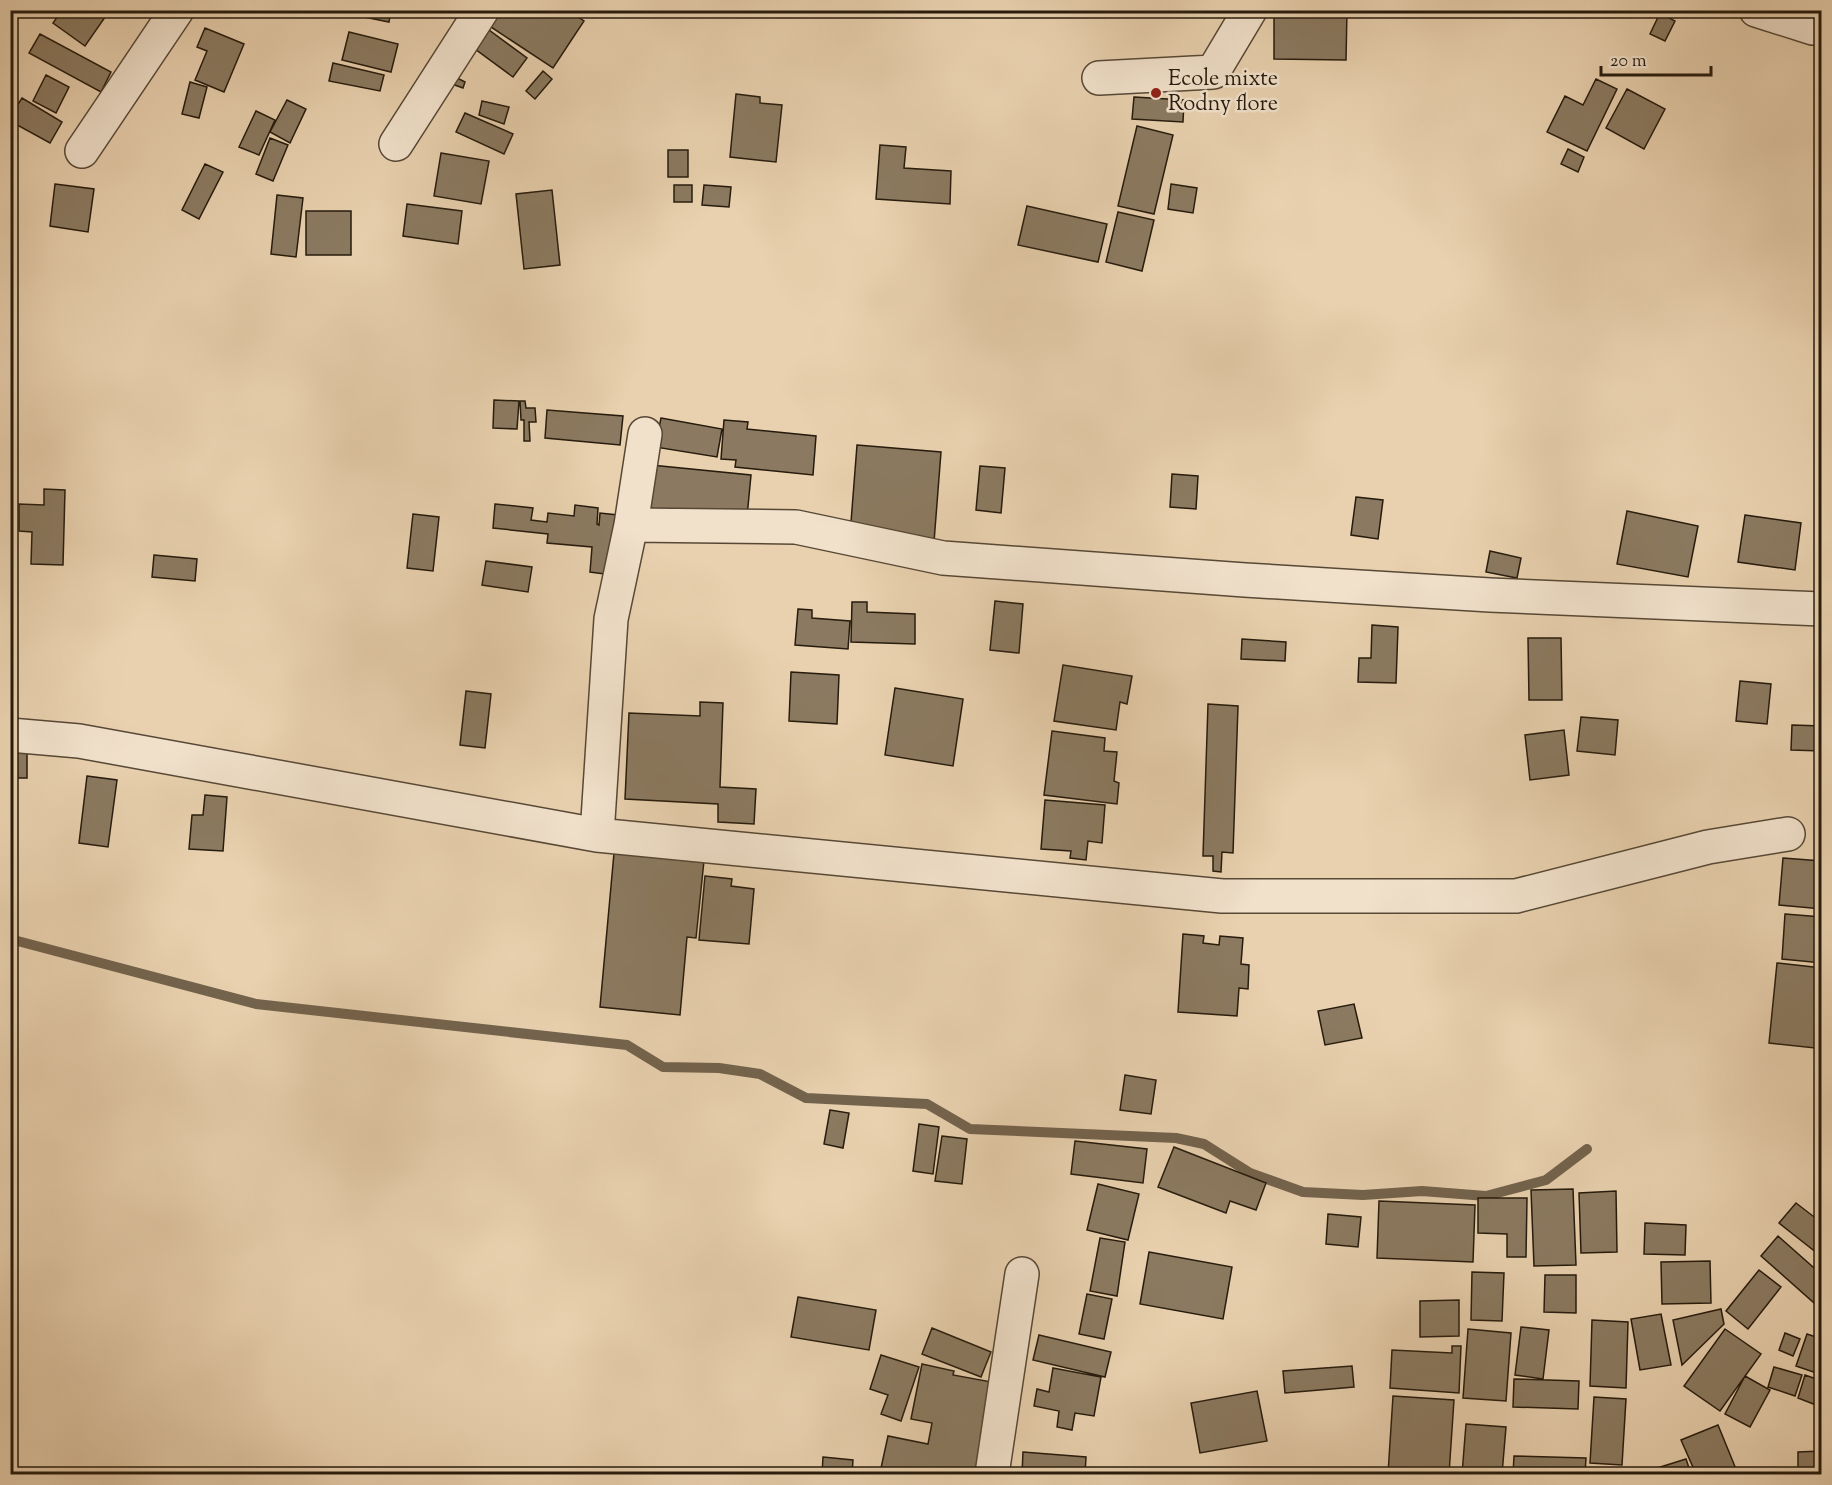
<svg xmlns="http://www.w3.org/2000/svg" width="1832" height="1485" viewBox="0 0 1832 1485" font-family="'Sorts Mill Goudy',serif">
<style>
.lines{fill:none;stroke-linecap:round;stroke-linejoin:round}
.stream{stroke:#73634d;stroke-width:10}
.building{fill:#8b7a61;stroke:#261b0d;stroke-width:1.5}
.minor-casing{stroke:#574836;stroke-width:36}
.minor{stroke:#f1e1cb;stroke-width:33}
.poi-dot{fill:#8f2418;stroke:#f1e1cb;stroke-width:2}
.labels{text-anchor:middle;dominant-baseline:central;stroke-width:5;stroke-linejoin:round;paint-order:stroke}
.poi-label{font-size:22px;fill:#261b0d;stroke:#f1e1cb;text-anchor:start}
</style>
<rect width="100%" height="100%" fill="#e9d1af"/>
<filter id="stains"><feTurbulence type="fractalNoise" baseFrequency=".00333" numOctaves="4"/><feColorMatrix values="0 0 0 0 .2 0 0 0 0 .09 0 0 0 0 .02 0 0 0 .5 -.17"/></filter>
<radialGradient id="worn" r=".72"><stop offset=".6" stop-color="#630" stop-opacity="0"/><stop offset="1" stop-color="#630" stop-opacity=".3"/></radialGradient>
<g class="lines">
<path class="stream" d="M10 939 256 1004 627 1045 663 1067 719 1068 760 1074 806 1098 927 1104 970 1129 1176 1138 1204 1144 1250 1173 1303 1192 1363 1195 1422 1191 1486 1196 1546 1180 1587 1149"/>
</g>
<path class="building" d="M62 10H110L85 46 53 23Z
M355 10H391L389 22 354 15Z
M498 10H568L584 21 553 68 488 25Z
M1274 10H1347L1346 60 1274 59Z
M1660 13 1675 21 1665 41 1650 34Z
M485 27 527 58 513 77 471 46Z
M205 28 244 44 224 92 195 80 207 51 197 47Z
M349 32 398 44 391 72 342 60Z
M40 34 111 72 101 92 29 53Z
M333 63 384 75 380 91 329 81Z
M543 71 552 79 535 99 526 91Z
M46 75 69 87 56 113 33 101Z
M455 77 465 82 463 88 452 84 446 97 439 95Z
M1596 79 1617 89 1587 151 1547 132 1565 96 1583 105Z
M190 82 207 87 199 118 182 114Z
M1627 89 1665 109 1644 149 1606 128Z
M736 94 760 97V103L782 105 776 162 730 157Z
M1134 97 1184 100 1183 122 1132 119Z
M22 98 62 122 50 143 10 121V117Z
M287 100 306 109 290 143 270 132Z
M482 101 509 107 504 124 479 115Z
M256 111 275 120 259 155 239 147Z
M465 113 513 134 504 154 456 132Z
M1137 126 1173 135 1154 214 1118 206Z
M270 138 288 145 273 181 256 174Z
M880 145 906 147 904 168 951 171 950 204 876 199Z
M1568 149 1584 157 1578 172 1561 164Z
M668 150H688V177H668Z
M441 153 489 161 481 204 434 196Z
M205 164 223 172 199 219 182 210Z
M55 184 94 189 88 232 50 226Z
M1171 184 1197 188 1193 213 1168 209Z
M674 185H692V202H674Z
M704 185 731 187 729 207 702 205Z
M552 190 560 265 524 269 516 194Z
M277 195 303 198 296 257 271 254Z
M407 204 462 211 458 244 403 236Z
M1027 206 1107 224 1098 262 1018 245Z
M306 211H351V255H306Z
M1118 212 1154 220 1142 271 1106 262Z
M494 400 519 401 517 429 493 428Z
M520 401H525L526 408H535L536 422H529L530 441H524V420H521Z
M547 410 623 416 620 445 545 438Z
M661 418 722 429 717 457 655 447Z
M724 420 748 422 747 429 816 436 813 475 735 467 736 460 721 459Z
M857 445 941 452 934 542 850 535Z
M651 465 751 475 747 517 647 508Z
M980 466 1005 468 1001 513 976 510Z
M1172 474 1198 476 1196 509 1170 507Z
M44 489 65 490 63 565 31 564 32 532 19 531V504L44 505Z
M1356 497 1383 500 1378 539 1351 535Z
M495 504 533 508 531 520 547 522 548 513 574 516 575 505 598 508 597 524 599 525 600 513 618 515 612 575 590 572 592 547 547 543 548 534 493 528Z
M1627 511 1698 526 1688 577 1617 564Z
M413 514 439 517 433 571 407 568Z
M1745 515 1801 523 1795 570 1738 562Z
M1490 551 1521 558 1517 578 1486 572Z
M154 555 197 559 195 581 152 577Z
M486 561 532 567 528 592 482 585Z
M995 601 1023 604 1019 653 990 650Z
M852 602H867V612L915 614V644L851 642Z
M798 609 812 610V618L850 621 848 649 795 645Z
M1820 624H1822V676H1819Z
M1372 625 1398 627 1396 683 1358 682 1359 658H1371Z
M1528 638H1561L1562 700H1529Z
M1242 639 1286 642 1285 661 1241 659Z
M1063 665 1132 676 1127 704 1120 702 1116 730 1054 721Z
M791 672 839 675 837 724 789 721Z
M1740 681 1771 684 1767 724 1736 721Z
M895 688 963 699 953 766 885 755Z
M466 691 491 694 485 748 460 745Z
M700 702 723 703 720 787 756 789 754 824 718 822V804L625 799 629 713 700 716Z
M1208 704 1238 706 1233 853 1222 852 1221 872 1213 871V856H1203Z
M1581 717 1618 720 1615 755 1577 751Z
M1792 725 1822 726V751L1791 750Z
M1564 730 1569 775 1530 780 1525 735Z
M1052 731 1105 738 1104 751 1117 752 1114 781 1119 783 1117 804 1044 795Z
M10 742H27V778H10Z
M87 776 117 780 108 847 79 843Z
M205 795 227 797 223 851 189 849 192 815H203Z
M1045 800 1105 805 1102 843 1088 841 1086 860 1070 858 1071 851 1041 849Z
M615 842 705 851 696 938 687 937 680 1015 600 1007Z
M1783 858 1822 861V909L1779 905Z
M705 876 732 879 731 886 754 889 749 944 699 940Z
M1785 914 1822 917V963L1782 959Z
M1183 934 1204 936 1203 943 1219 945 1220 936 1243 938 1241 964 1249 965 1248 989 1239 988 1237 1016 1178 1012Z
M1777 963 1822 968 1815 1048 1769 1043Z
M1354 1004 1362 1038 1325 1045 1318 1011Z
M1125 1075 1156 1080 1151 1114 1120 1110Z
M830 1110 849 1113 843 1148 824 1144Z
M919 1124 939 1127 933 1174 913 1171Z
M942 1136 967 1139 962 1184 935 1181Z
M1075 1141 1147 1149 1143 1183 1071 1174Z
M1174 1147 1266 1183 1256 1210 1230 1201 1226 1213 1158 1187Z
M1098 1184 1139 1194 1128 1240 1087 1230Z
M1573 1189 1576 1265 1534 1266 1531 1190Z
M1616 1191 1617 1252 1581 1253 1579 1193Z
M1478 1198H1527L1526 1257H1507V1234L1478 1233Z
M1379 1201 1475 1205 1473 1262 1377 1258Z
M1796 1203 1822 1223V1257L1779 1223Z
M1328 1214 1361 1217 1358 1247 1326 1244Z
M1645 1223 1686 1225 1685 1255 1644 1254Z
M1778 1236 1822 1275V1310L1761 1256Z
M1100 1238 1125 1242 1117 1296 1090 1291Z
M1149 1252 1232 1267 1223 1319 1140 1304Z
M1710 1261 1711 1303 1662 1304 1661 1262Z
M1759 1270 1781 1287 1748 1329 1726 1311Z
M1472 1272 1504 1273 1502 1321 1471 1320Z
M1545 1275H1576V1313L1544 1312Z
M1087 1294 1112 1299 1104 1339 1079 1334Z
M798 1297 876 1310 869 1350 791 1337Z
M1459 1300V1336L1420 1337V1301Z
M1721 1309 1724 1324 1682 1365 1673 1320Z
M1661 1314 1671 1365 1640 1370 1631 1319Z
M1592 1320 1628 1322 1626 1388 1590 1386Z
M1521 1327 1549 1330 1543 1379 1515 1375Z
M932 1328 991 1352 981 1377 922 1354Z
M1468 1329 1511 1333 1506 1401 1463 1398Z
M1725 1329 1761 1354 1720 1411 1684 1386Z
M1785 1333 1800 1339 1793 1356 1779 1350Z
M1807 1334 1822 1339V1375L1796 1366Z
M1039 1335 1111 1352 1105 1377 1033 1360Z
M1452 1346H1461L1459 1393 1390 1388 1392 1350 1452 1353Z
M881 1355 919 1367 901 1421 881 1414 888 1395 870 1389Z
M922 1364 954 1371 953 1375 997 1383 979 1474H885L886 1470 881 1468 888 1436 928 1444 932 1423 911 1419Z
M1352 1366 1354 1387 1285 1393 1283 1371Z
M1774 1367 1802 1375 1795 1396 1768 1387Z
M1053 1368 1101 1377 1094 1416 1075 1413 1072 1430 1057 1427 1059 1411 1034 1406 1037 1389 1049 1392Z
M1805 1375 1822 1381V1389L1816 1405 1798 1398Z
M1745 1376 1770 1390 1750 1427 1725 1414Z
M1514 1379 1579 1381 1578 1409 1513 1407Z
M1257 1391 1267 1441 1200 1453 1191 1403Z
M1393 1396 1454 1400 1449 1474H1388Z
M1594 1397 1626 1399 1622 1465 1590 1463Z
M1466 1424 1506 1427 1502 1474H1462Z
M1718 1425 1738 1474H1696L1681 1440Z
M1822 1451V1474H1798V1452Z
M1023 1452 1086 1457 1085 1474H1022Z
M1514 1456 1586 1458 1585 1474H1513Z
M823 1457 853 1460 852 1474H822Z
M1686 1459 1691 1474H1656L1654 1469Z"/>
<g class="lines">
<defs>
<path id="minor" d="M1756 10 1813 28
M1099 78 1213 72 1250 10
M396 144 482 10
M82 151 177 10
M631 525 796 527 943 558 1245 580 1490 595 1822 609
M10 735 79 741 597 835 1222 896H1516L1708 847 1788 834
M597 835 611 619 631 525 645 434
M992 1474 1022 1274"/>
</defs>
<use href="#minor" class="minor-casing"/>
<use href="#minor" class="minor"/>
</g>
<circle class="poi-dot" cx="1156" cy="93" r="6"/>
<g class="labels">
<g class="poi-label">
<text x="1168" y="80">Ecole mixte<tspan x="1168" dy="25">Rodny flore</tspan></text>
</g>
</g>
<rect width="1832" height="1485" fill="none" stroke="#e9d1af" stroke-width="36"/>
<rect x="12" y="12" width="1808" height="1461" fill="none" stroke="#261b0d" stroke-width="3"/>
<rect x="18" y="18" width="1796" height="1449" fill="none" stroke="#261b0d" stroke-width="1.5"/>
<path d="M1601 66v9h110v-9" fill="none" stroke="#261b0d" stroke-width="3"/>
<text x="1610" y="66" font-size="18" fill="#261b0d" stroke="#f1e1cb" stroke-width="4.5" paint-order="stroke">20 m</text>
<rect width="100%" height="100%" filter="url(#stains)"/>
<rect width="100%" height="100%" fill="url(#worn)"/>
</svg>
